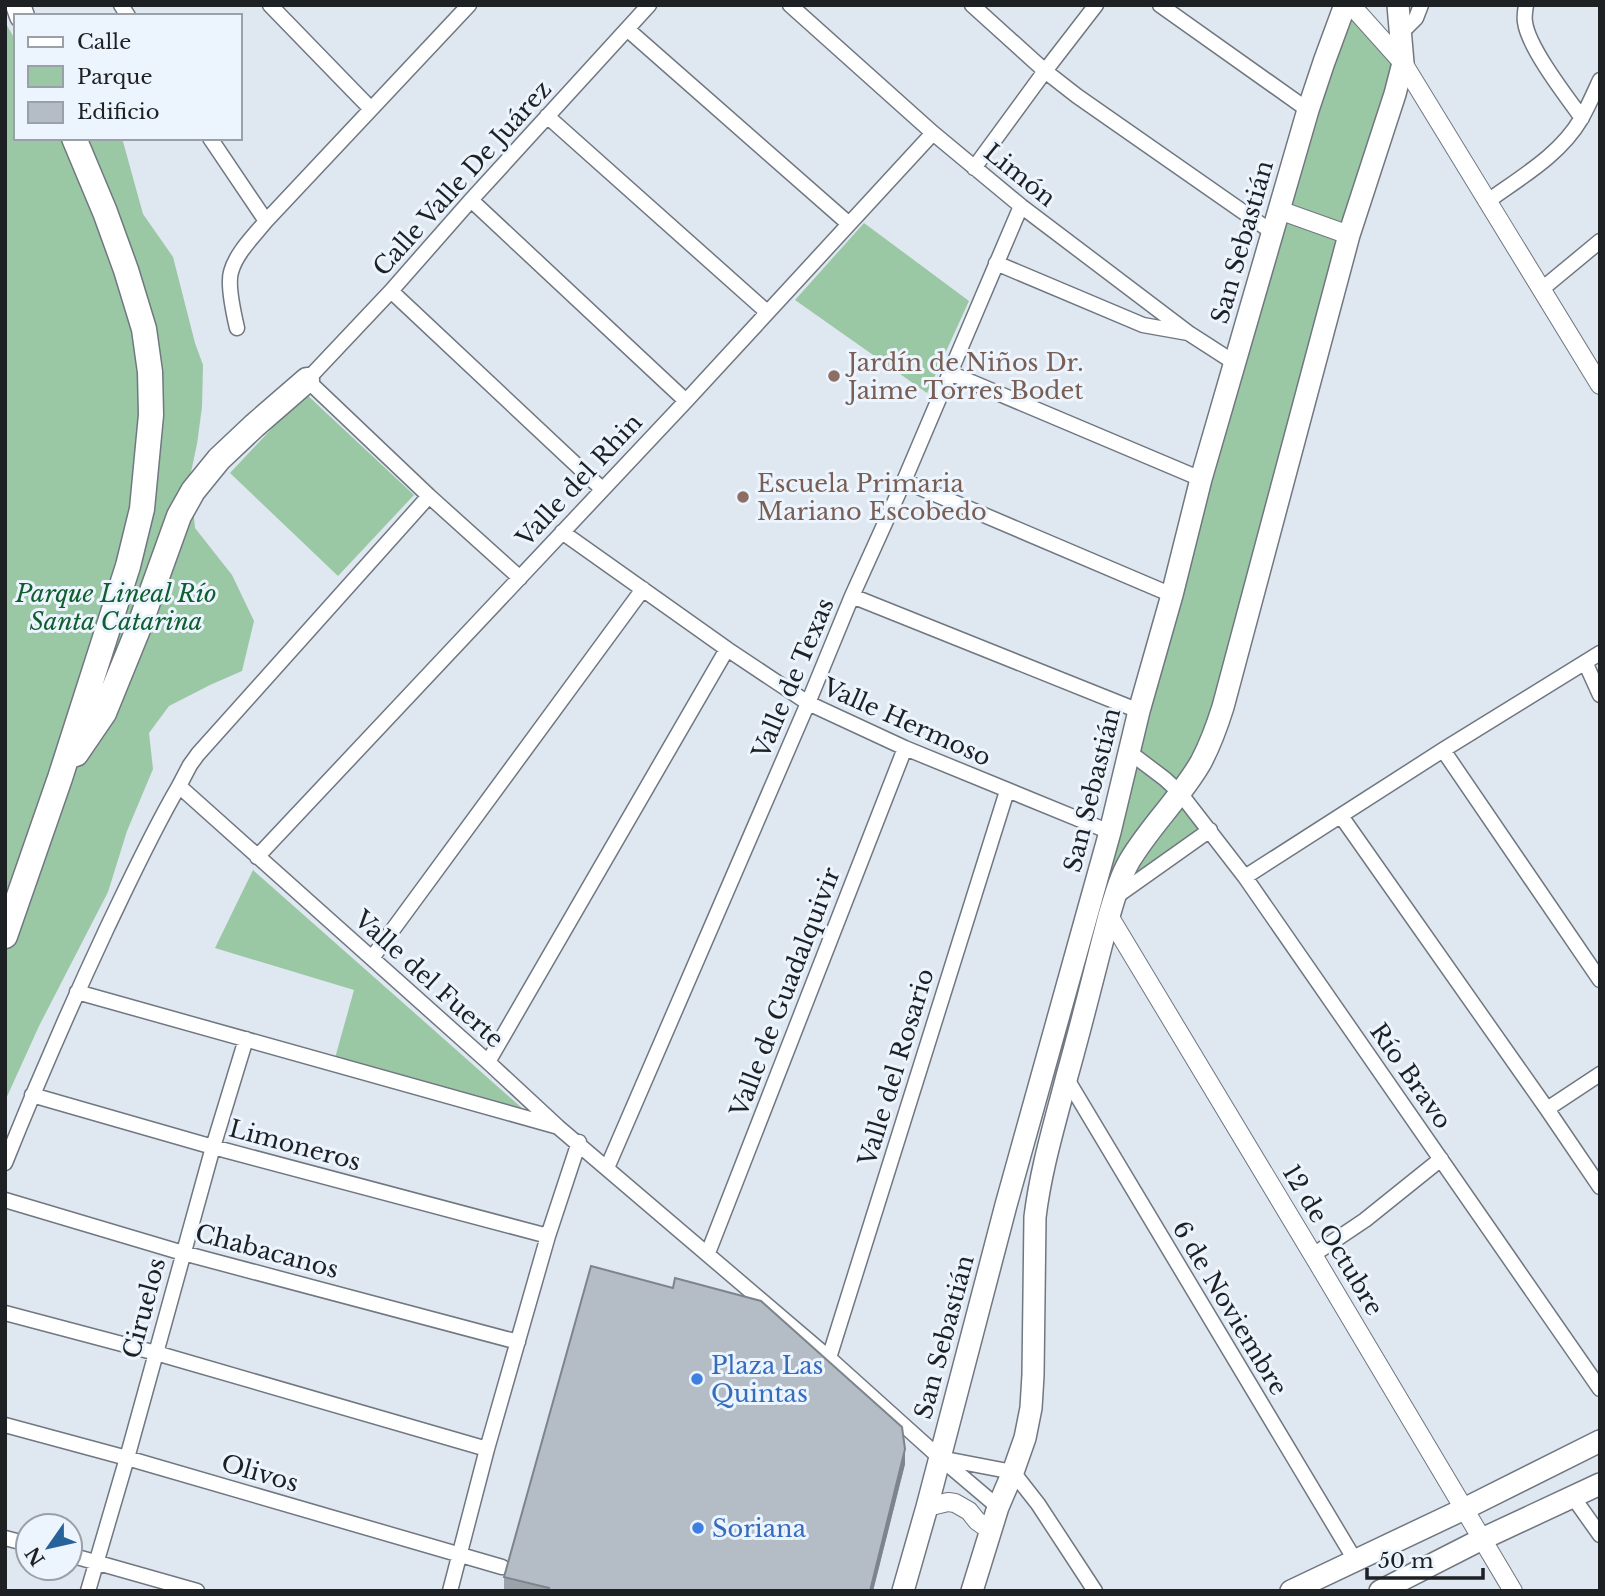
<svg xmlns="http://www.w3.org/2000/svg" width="1605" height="1596" viewBox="0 0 1605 1596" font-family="'Libre Baskerville',serif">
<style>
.green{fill:#9ac7a4}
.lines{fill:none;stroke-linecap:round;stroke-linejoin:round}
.minor-casing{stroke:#707780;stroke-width:17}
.tertiary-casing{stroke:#707780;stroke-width:20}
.secondary-casing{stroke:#707780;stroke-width:24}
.trunk-casing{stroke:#707780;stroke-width:27}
.minor{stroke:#fff;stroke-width:14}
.tertiary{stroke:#fff;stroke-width:18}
.secondary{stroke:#fff;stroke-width:21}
.trunk{stroke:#fff;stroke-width:24}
.wall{fill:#9ba2aa}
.shaded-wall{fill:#7e848b}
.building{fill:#b4bcc6;stroke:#7e848b;stroke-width:2}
.education-dot{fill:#8d6e63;stroke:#ecf4fe;stroke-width:2.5}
.shop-dot{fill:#3f7fe0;stroke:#ecf4fe;stroke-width:2.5}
.labels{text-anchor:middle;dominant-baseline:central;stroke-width:6;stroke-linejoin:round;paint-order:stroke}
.street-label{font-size:24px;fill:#1e2124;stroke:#ecf4fe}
.education-label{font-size:24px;fill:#785e54;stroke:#ecf4fe;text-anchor:start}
.park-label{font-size:24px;font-style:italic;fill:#105e2e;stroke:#ecf4fe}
.shop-label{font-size:24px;fill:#366cbe;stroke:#ecf4fe;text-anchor:start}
</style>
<rect width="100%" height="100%" fill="#dfe7f1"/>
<path class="green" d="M1345 5 1403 63 1223 707 1180 793 1210 830 1114 898 1094 890Z
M5 22 16 41V138H122L143 214 173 257 195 343 203 365 202 407 197 444 190 477 195 528 232 575 254 621 242 671 210 685 169 706 149 733 153 769 127 831 108 892 39 1026 5 1101Z
M864 223 969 301 927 393 795 300Z
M305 393 414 495 338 576 230 473Z
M253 870 531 1116 335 1058 354 990 215 948Z"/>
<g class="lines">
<defs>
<path id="minor" d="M121 5 128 16
M270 5 370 108
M790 5 933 133 1021 206 1190 334 1235 363
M972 5 1045 71 1077 96 1272 232
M1160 5 1308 110
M1526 5C1525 11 1524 17 1525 22 1528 47 1566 96 1582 118
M627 29 849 224
M1401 33 1416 18 1421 5
M547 116 767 312
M210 138 266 221
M974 168 1045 71 1096 5
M471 200 686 401
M1488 201C1521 177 1560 155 1581 119 1588 107 1594 93 1600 80
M996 263 1143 325 1188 333
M1542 289 1600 241
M391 291 602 489
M237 328C234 315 227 285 231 272 236 253 254 236 266 221L469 5
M950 373 1201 479
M904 481 1172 595
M429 496 198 754 190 765 179 786 488 1062 558 1127 829 1358 939 1457 998 1507
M562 532 727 649 808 703 905 748 1110 832
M520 578 429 496 307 380 391 291 471 200 649 5
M852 596 1139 711
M1585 662 1600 695
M1443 750 1600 980
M1128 751 1165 779 1180 793 1245 877 1600 1389
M1341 816 1547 1109 1600 1187
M257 857 686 401 933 133
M1245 877 1443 750 1600 653
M1114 898 1210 830
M372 958 643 589
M77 992 555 1126
M488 1062 727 649
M1067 1079 1355 1560
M32 1095 213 1147 548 1236
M1547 1109 1600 1074
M5 1163C37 1083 71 1005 107 928 130 880 152 832 179 786
M607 1168 808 703 852 596 904 481 1021 206
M5 1200 183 1253 518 1342
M708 1253 905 748
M1313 1255 1365 1220 1441 1159
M5 1313 156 1353 487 1449
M829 1358 1007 791
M5 1425 127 1458 502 1567
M940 1458 1013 1472 1038 1504 1095 1591
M1573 1497 1600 1535
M5 1538 28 1544
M70 1555 197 1591
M88 1591 127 1458 213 1147 246 1039
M450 1591 487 1449 548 1236 579 1142"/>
<path id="tertiary" d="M1351 5 1403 63 1600 385
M1279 210 1349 235
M1109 916 1313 1255 1513 1591
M927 1507 948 1502 955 1503 969 1511 977 1521 990 1530"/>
<path id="secondary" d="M903 1591 927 1507 1006 1205 1110 832 1139 711 1172 595 1201 479 1308 110 1324 62 1345 5
M972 1591 998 1507 1013 1472 1025 1438 1031 1408 1033 1375 1035 1217C1041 1168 1055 1123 1067 1076 1082 1023 1095 969 1109 916 1115 896 1120 877 1130 860 1151 825 1181 797 1201 762 1210 745 1217 726 1223 707L1349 235 1395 94 1403 63 1398 5
M1291 1591 1464 1509 1600 1441
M1380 1591 1482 1539 1600 1484"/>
<path id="trunk" d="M18 5 22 16
M76 754 104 713 139 627 179 516 193 491 219 459 254 426 307 380
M5 936 60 778 128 566 142 509 151 415 150 372 144 329 126 270 105 212 74 138"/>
</defs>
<use href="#minor" class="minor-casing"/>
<use href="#tertiary" class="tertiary-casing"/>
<use href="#secondary" class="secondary-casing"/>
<use href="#trunk" class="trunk-casing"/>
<use href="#minor" class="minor"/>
<use href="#tertiary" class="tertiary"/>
<use href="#secondary" class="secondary"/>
<use href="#trunk" class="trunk"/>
</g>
<path class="wall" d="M673 1288 905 1464 873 1591H504V1577Z"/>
<path class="shaded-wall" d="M905 1449V1464L873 1591H870Z"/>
<path class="building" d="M591 1266 673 1288 675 1278 761 1301 902 1427 905 1449 870 1591H548L549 1588 504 1577Z"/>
<g class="education-dot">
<circle cx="834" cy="376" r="7"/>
<circle cx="743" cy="497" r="7"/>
</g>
<g class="shop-dot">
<circle cx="697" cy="1379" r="7"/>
<circle cx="698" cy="1528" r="7"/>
</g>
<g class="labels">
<g class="street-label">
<text transform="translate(1020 175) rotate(39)">Limón</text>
<text transform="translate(462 178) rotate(-48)">Calle Valle De Juárez</text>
<text transform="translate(1242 242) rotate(-74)">San Sebastián</text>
<text transform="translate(579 480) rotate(-47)">Valle del Rhin</text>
<text transform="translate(793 678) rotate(-67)">Valle de Texas</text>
<text transform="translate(907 722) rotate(24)">Valle Hermoso</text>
<text transform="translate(1092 790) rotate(-76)">San Sebastián</text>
<text transform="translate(429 979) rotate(42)">Valle del Fuerte</text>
<text transform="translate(785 992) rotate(-69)">Valle de Guadalquivir</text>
<text transform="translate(896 1067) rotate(-73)">Valle del Rosario</text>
<text transform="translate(1411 1076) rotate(55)">Río Bravo</text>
<text transform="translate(295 1145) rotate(15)">Limoneros</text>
<text transform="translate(1333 1240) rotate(59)">12 de Octubre</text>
<text transform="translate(267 1251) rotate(15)">Chabacanos</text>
<text transform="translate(144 1308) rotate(-75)">Ciruelos</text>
<text transform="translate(1230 1308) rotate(59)">6 de Noviembre</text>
<text transform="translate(944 1337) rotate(-75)">San Sebastián</text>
<text transform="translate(260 1473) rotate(16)">Olivos</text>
</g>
<g class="education-label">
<text x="848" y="362">Jardín de Niños Dr.<tspan x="848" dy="28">Jaime Torres Bodet</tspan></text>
<text x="757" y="483">Escuela Primaria<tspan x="757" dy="28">Mariano Escobedo</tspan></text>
</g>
<g class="park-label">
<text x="116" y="593">Parque Lineal Río<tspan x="116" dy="28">Santa Catarina</tspan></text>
</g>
<g class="shop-label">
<text x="711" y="1365">Plaza Las<tspan x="711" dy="28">Quintas</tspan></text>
<text x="712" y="1528">Soriana</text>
</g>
</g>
<rect width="1605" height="1596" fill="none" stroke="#1e2124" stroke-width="14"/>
<rect x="14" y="14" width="228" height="126" fill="#ecf4fe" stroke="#9aa0a7" stroke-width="2"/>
<rect x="28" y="37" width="35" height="10" fill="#ffffff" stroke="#9aa0a7" stroke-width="2"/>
<text x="77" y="49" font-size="21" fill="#1e2124">Calle</text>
<rect x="28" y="66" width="35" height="21" fill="#9ac7a4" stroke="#9aa0a7" stroke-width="2"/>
<text x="77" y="84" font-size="21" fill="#1e2124">Parque</text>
<rect x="28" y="102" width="35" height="21" fill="#b4bcc6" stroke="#9aa0a7" stroke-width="2"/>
<text x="77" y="119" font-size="21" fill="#1e2124">Edificio</text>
<g transform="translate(49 1547) rotate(236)"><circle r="33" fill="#ecf4fe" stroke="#9aa0a7" stroke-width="2"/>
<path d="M0-5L12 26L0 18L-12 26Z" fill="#28629a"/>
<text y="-10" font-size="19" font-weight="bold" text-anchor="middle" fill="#1e2124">N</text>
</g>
<path d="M1367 1568v10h116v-10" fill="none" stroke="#1e2124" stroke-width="3.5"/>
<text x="1378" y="1568" font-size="21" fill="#1e2124" stroke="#ecf4fe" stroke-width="5" paint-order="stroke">50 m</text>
</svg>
